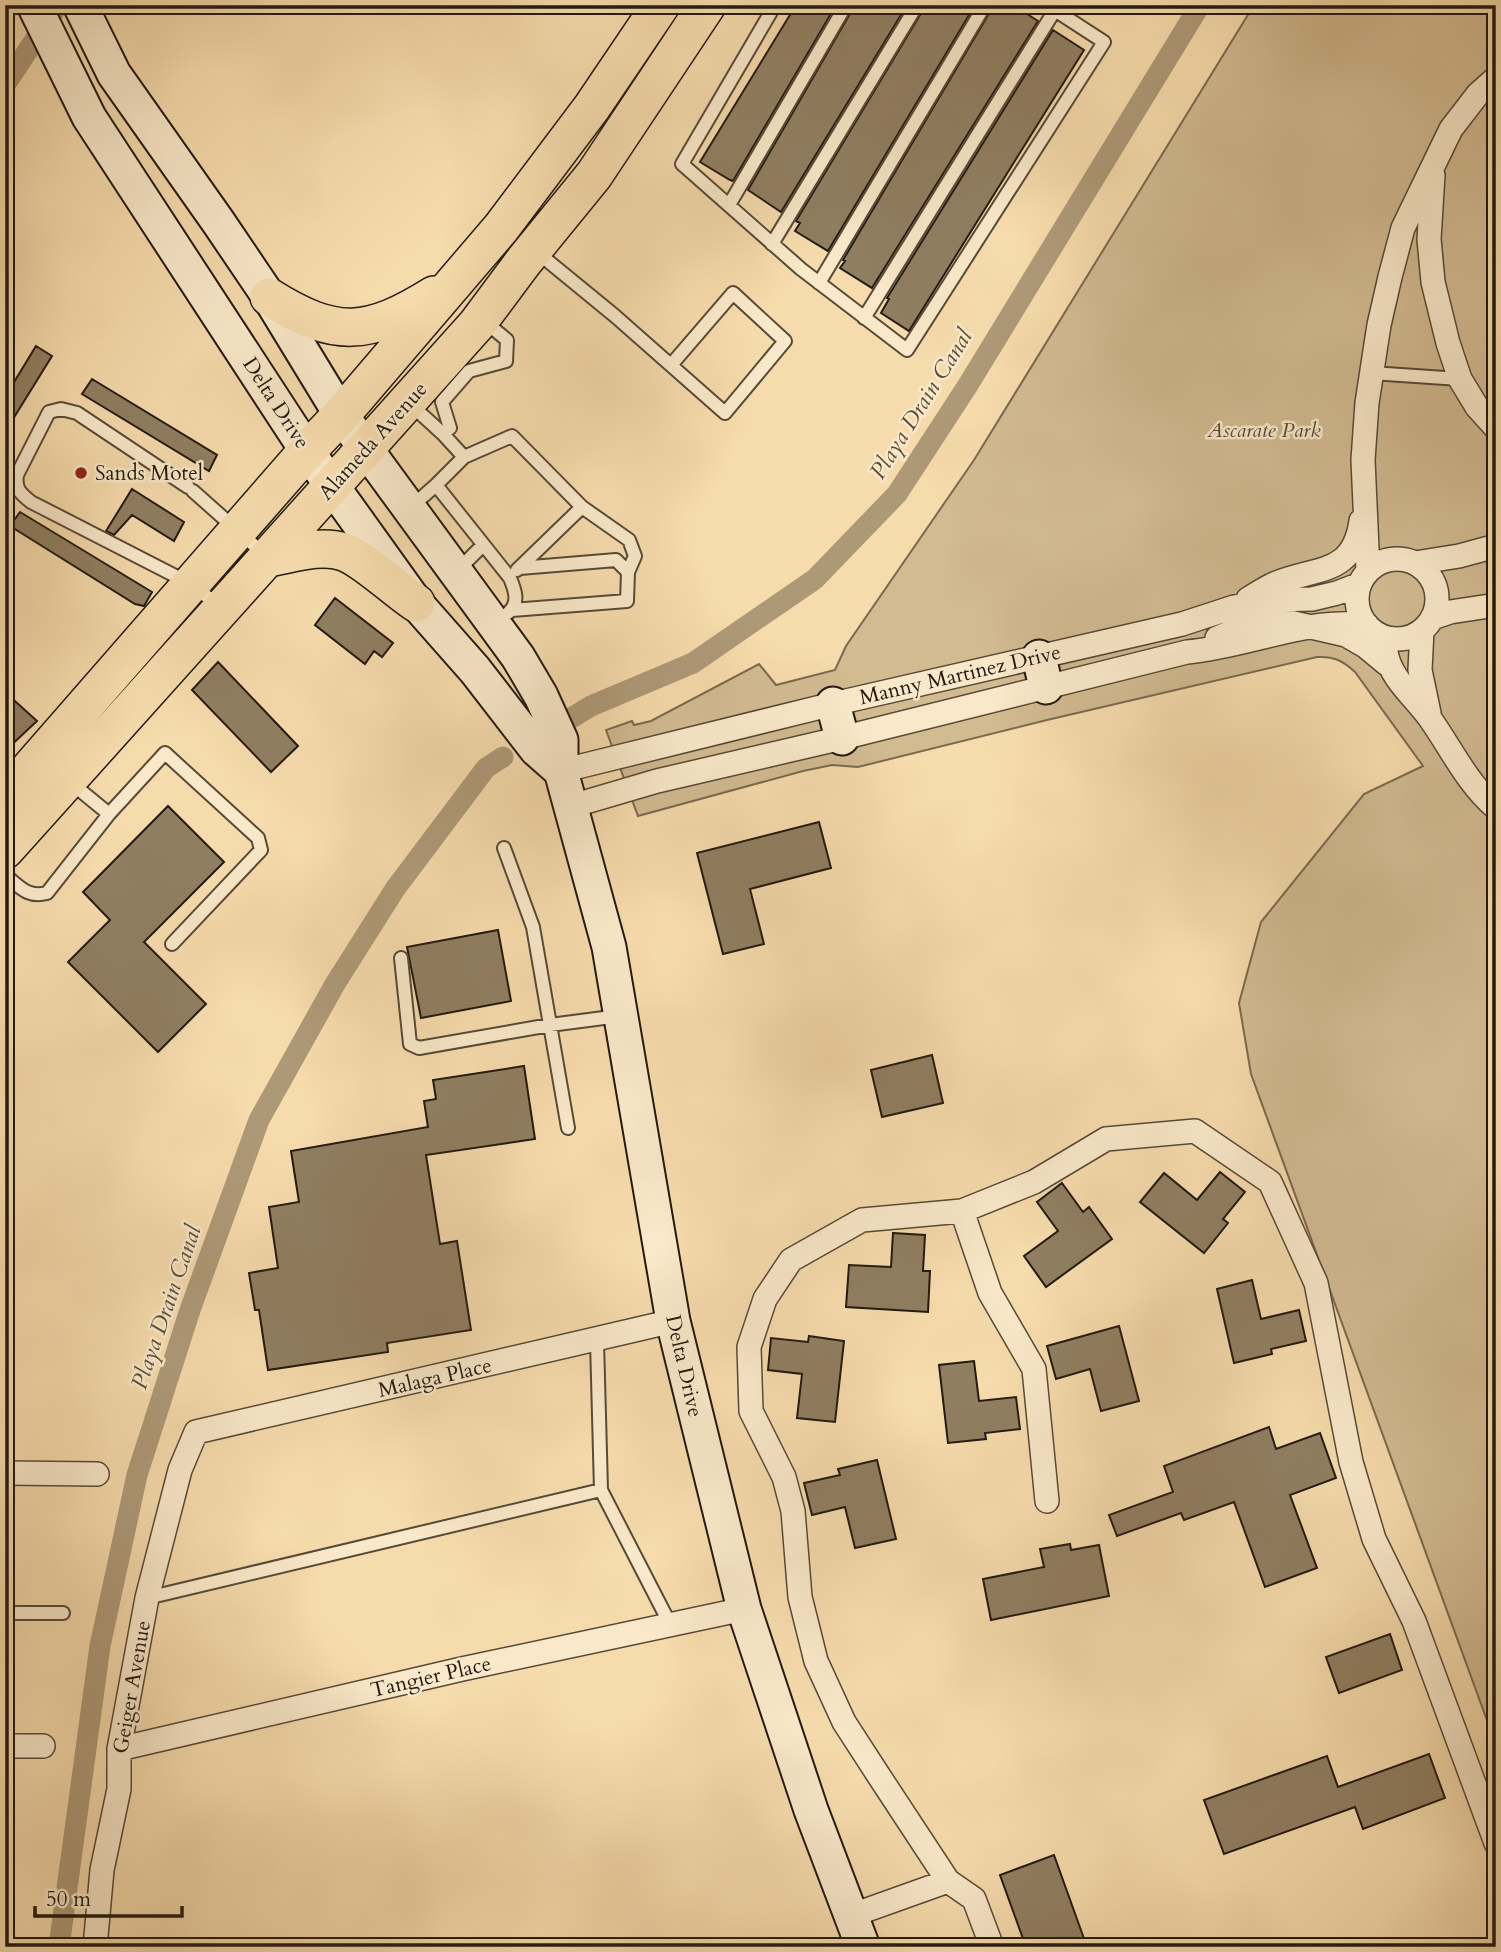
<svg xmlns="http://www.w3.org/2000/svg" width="1501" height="1952" viewBox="0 0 1501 1952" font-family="Cardo,serif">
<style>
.green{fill:#d2ba91;stroke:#7a6a50;stroke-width:2}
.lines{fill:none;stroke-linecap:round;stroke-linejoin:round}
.canal{stroke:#ae9977;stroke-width:21}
.building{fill:#907e61;stroke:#221910;stroke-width:2}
.lane-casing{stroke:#574a37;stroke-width:16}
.street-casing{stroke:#574a37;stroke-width:26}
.secondary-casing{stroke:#221910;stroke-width:37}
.primary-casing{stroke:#221910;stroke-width:40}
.lane{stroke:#f9e8c9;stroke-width:12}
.street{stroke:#f9e8c9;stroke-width:23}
.secondary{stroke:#f9e8c9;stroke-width:33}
.primary{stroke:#f6dbac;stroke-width:37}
.poi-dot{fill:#8f2418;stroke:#f9e8c9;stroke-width:2.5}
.labels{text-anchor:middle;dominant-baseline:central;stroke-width:5;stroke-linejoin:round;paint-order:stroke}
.street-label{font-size:21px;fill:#221910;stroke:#f9e8c9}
.park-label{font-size:21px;font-style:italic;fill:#574937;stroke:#f9e8c9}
.poi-label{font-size:21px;fill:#221910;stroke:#f9e8c9;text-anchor:start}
.water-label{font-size:23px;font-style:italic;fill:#5a4c39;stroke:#f9e8c9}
</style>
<rect width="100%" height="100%" fill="#f6dbac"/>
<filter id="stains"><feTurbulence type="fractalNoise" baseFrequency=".00286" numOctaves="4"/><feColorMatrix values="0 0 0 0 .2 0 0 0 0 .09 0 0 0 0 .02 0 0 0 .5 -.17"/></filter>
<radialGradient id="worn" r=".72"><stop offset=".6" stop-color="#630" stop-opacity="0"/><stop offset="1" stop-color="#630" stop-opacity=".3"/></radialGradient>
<path class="green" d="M1254 5H1496V1745L1251 1074 1239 1003 1261 922 1364 794 1423 766 1355 672C1343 661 1334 656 1317 657L1047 720 858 767 832 765 803 771 638 816 606 730 632 721 634 725 651 721 759 664 776 685 835 670 846 646 974 460Z"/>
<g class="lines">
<path class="canal" d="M5 85 58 5
M573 717 591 706 693 663 815 579 897 494 968 385 1200 5
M59 1947 100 1646 137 1475 190 1310 259 1120 335 984 395 889 486 768 503 757"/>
</g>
<path class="building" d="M796 5H836L733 181 730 180 700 162Z
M855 5H907L781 212 748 190Z
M926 5H975L828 251 795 231 800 223 796 221Z
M994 5H1013L1038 21 872 288 840 268 845 261 843 260Z
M1053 30 1084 50 909 331 881 313 889 299 887 298Z
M36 346 52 356 5 432V397Z
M92 379 217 455 209 471 82 394Z
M132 489 184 522 174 541 132 515 114 535 106 531Z
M20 512 152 592 144 606 135 604 10 526Z
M335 598 393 643 382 657 374 651 365 664 315 625Z
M218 662 298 746 271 772 192 690Z
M5 692 37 721 5 751Z
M168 806 224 862 144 942 206 1004 158 1052 68 962 110 920 83 892Z
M819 822 831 868 750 889 764 944 723 954 697 853Z
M498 930 511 1001 421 1018 407 947Z
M932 1055 943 1103 882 1117 871 1070Z
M524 1066 535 1139 426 1155 440 1244 457 1241 471 1330 387 1343 388 1352 268 1370 259 1310H255L249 1273 278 1268 269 1207 299 1202 291 1151 428 1127 424 1101 436 1099 433 1080Z
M1220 1172 1245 1192 1223 1219 1228 1223 1204 1253 1140 1202 1164 1173 1197 1200Z
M1062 1183 1083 1212 1089 1207 1112 1239 1046 1287 1024 1256 1058 1231 1037 1202Z
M893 1233 925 1235 923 1271H930L928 1312 846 1307 849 1265 891 1267Z
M1252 1280 1261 1319 1299 1310 1306 1341 1271 1349 1272 1354 1234 1363 1217 1289Z
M1119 1326 1139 1401 1101 1411 1090 1369 1056 1379 1047 1346Z
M809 1336 844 1341 835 1422 797 1418 802 1374 768 1370 771 1338 808 1342Z
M974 1361 979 1401 1016 1397 1020 1429 985 1433 986 1439 948 1443 939 1365Z
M1269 1427 1276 1449 1320 1433 1336 1478 1290 1495 1317 1568 1265 1587 1234 1502 1184 1520 1181 1513 1117 1536 1109 1515 1173 1492 1164 1466Z
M877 1460 896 1539 855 1548 845 1507 812 1515 804 1483 840 1475 838 1469Z
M1070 1544 1071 1550 1099 1545 1109 1596 991 1620 983 1579 1044 1567 1040 1549Z
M1390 1634 1402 1670 1339 1693 1326 1657Z
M1429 1754 1445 1798 1363 1829 1355 1807 1224 1854 1204 1800 1327 1756 1338 1787Z
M1054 1855 1087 1947H1026L1000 1875Z"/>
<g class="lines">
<defs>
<path id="lane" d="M775 5 682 164 801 269 907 350 1104 42 1047 5
M729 205 846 5
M772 244 917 5
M537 252 615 316 725 413 785 341 733 293 671 365
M819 283 985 5
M864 318 1055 10
M1371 373 1460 379
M408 402 443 434 464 457 512 436 582 507 629 540 635 556 628 572 627 601 512 610
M443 434 450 428 442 402 469 371 506 361 507 340 483 320
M436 485 464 457
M188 487 77 413 61 409 49 412 17 475C15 489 20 493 31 502L191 584 219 606
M193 491 265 555
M410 508 436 485 510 578C515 590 520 603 508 613
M520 568 616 560 628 572
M517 570 582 507
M456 572 483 545
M109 814 165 753 258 838 261 850 172 944
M504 848 533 927 568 1128
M5 875C20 887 27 898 47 893L109 814 70 782
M401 958 410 1044 419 1048 550 1025 619 1016
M597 1341 601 1490 670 1624
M147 1598 601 1490
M5 1613H63"/>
<path id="street" d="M1433 175 1429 239 1433 282 1448 343 1460 379 1477 407 1496 428
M1357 599a40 40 0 1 1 80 0a40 40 0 1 1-80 0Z
M1415 563 1459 556 1496 546
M1368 571 1363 460 1367 403 1379 325 1390 277 1403 228 1451 129 1478 94 1496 78
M1248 599C1256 594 1264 589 1272 585 1313 566 1353 578 1361 521
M1432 618 1450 612 1496 605
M1422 630 1420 670 1429 713
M1217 638 1252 623 1285 621 1346 635 1365 646 1388 665
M1386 652C1390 679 1416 698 1431 720 1452 750 1467 783 1496 808
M561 771 833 704 1182 624 1234 607 1274 600 1312 599 1337 593 1360 584
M572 806 657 781 842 738 1187 652C1247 647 1307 617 1367 625
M962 1211 990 1293 1034 1369 1047 1501
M5 1473 97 1474
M5 1746H43
M119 1749 462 1669 744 1609
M850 1916 948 1881
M95 1947 102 1870 119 1789V1749L147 1598 180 1470 196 1432 673 1321
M992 1947 974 1899 948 1881 877 1773 844 1722 816 1661 800 1597 793 1511 784 1477 751 1411 749 1347 765 1299 791 1260 862 1220 962 1211 1034 1182 1106 1139 1195 1131 1270 1182 1316 1283 1351 1462 1374 1539 1414 1621 1496 1843"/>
<path id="secondary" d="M34 5 89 117 307 451 416 603 475 670 536 749 561 771
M80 5 114 74 219 223 269 297 341 415 518 657 541 696 561 740V771L609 947 673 1321 744 1609 811 1810 863 1947
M1039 657 1046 687
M833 704 842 738"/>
<path id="primary" d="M269 297C336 339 368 336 434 295
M268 558C291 554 321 544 344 552 364 559 396 590 416 603
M5 797 307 451 341 415 501 228 592 107 661 5
M5 850 477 324 524 261 594 175 707 5"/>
</defs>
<use href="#lane" class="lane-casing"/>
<use href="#street" class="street-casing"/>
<use href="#secondary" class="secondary-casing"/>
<use href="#primary" class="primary-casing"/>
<use href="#lane" class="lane"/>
<use href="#street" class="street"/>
<use href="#secondary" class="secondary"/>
<use href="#primary" class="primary"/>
</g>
<circle class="poi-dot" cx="81" cy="473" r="7"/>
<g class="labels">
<g class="street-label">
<text transform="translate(276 403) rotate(57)">Delta Drive</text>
<text transform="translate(373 441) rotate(-48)">Alameda Avenue</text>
<text transform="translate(960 675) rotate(-13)">Manny Martinez Drive</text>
<text transform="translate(684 1366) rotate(77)">Delta Drive</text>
<text transform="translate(435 1378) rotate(-13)">Malaga Place</text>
<text transform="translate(431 1677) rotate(-13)">Tangier Place</text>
<text transform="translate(132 1687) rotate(-80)">Geiger Avenue</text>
</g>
<g class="park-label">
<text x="1264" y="430">Ascarate Park</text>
</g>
<g class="poi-label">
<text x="95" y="473">Sands Motel</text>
</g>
<g class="water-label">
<text transform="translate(921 404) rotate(-58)">Playa Drain Canal</text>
<text transform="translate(166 1307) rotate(-71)">Playa Drain Canal</text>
</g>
</g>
<rect width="1501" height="1952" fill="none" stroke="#f6dbac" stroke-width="28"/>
<rect x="7" y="7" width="1487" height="1938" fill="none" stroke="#221910" stroke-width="3.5"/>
<rect x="14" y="14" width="1473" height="1924" fill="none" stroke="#221910" stroke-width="2"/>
<path d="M35 1906v10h147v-10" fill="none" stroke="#221910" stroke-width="3.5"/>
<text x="46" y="1906" font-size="21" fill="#221910" stroke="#f9e8c9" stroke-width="5" paint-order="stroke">50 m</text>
<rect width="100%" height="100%" filter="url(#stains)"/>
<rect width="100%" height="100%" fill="url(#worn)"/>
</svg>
